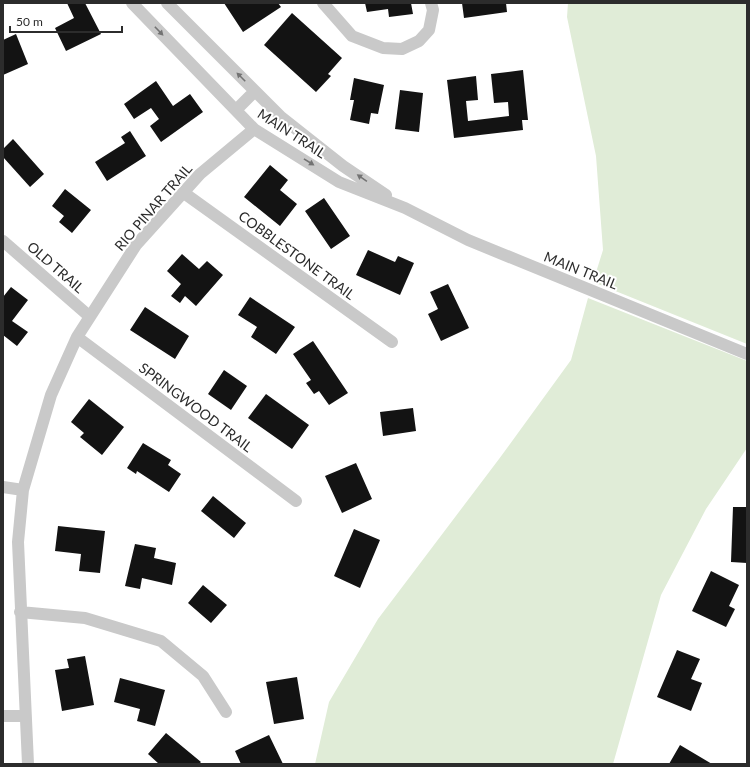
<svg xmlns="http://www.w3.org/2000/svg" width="750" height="767" viewBox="0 0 750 767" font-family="Lato,sans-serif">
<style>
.green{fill:#e0ecd7}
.building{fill:#131313}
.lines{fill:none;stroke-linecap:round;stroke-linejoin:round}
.street{stroke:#c9c9c9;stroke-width:12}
.oneway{fill:#737373}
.labels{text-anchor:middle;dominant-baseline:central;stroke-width:4;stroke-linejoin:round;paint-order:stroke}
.street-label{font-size:14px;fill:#2c2c2c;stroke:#fff}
</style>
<rect width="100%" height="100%" fill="#fff"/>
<path class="green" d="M568 3H747V344L593 282 603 250 596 156 567 17Z
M588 298 747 361V448L706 509 661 595 613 764H315L329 702 378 619 499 459 571 360Z"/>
<path class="building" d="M67 3H85L101 34 66 51 55 28 74 18Z
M224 3H278L281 7 243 32Z
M365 3H411L413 14 389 17 388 9 367 12Z
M462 3H506L507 12 464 18Z
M292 13 342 58 328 74 331 76 316 92 264 45Z
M16 34 28 64 3 75V40Z
M523 70 528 120H522L523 130 454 138 447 80 476 76 478 100 466 101 468 121 509 116 508 102 494 103 491 74Z
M354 78 384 85 378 114 371 113 369 124 350 120 354 100H350Z
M156 81 173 106 190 94 203 112 161 142 150 126 159 119 151 108 134 119 124 104Z
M400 90 423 93 419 132 395 129Z
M130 131 146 156 107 181 95 162 125 143 121 137Z
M13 139 44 174 30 187 3 157V149Z
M270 165 288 180 280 190 297 204 280 226 244 197Z
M65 189 91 210 72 233 59 222 64 216 52 206Z
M324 198 350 236 331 249 305 211Z
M368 250 395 262 398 256 414 263 400 295 356 275Z
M182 254 199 269 207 261 223 275 196 306 185 296 180 303 171 296 181 284 167 271Z
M448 284 469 328 441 341 428 314 438 309 430 292Z
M11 287 28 300 12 321 28 332 17 346 3 335V297Z
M250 297 295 327 276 354 251 337 257 327 238 315Z
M145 307 189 336 175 359 130 330Z
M313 341 348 393 329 405 319 391 314 394 306 383 311 380 293 354Z
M224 370 247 386 231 410 208 394Z
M266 394 309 425 292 449 248 418Z
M89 399 124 427 102 455 80 437 84 433 71 422Z
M413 408 416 431 383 436 380 412Z
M143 443 171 460 168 465 181 474 169 492 137 471 136 474 127 468Z
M356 463 372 499 342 513 325 476Z
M213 496 246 523 234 538 201 511Z
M733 507H747V563L731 562Z
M58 526 105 531 100 573 79 571 81 554 55 551Z
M354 529 380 540 360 588 334 576Z
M135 544 156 548 154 558 176 563 172 585 142 578 140 589 125 586Z
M711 571 739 585 729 606 735 609 726 627 692 611Z
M203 585 227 605 211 623 188 603Z
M677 650 700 659 691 679 702 683 691 711 657 697Z
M85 656 94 705 62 711 55 670 69 668 67 659Z
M297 677 304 719 274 724 266 682Z
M120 678 165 690 155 726 137 721 140 709 114 702Z
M166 733 201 762 199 764H159L148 754Z
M269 735 283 764H241L235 751Z
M680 745 712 764H669Z"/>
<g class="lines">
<path class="street" d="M132 3 254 129 339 182 405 208 468 240 747 354
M167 3 281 117 343 166 386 195
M323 3 352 36 383 48 402 49 419 41 429 30 433 10 431 3
M236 110 255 91
M184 193 392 342
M3 241 89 316
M77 337 296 501
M3 487 23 490
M20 612 85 618 161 641 203 676 226 712
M3 716H25
M28 764 18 542 23 490 51 395 77 337 136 245 200 174 254 129"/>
</g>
<defs><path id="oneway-solid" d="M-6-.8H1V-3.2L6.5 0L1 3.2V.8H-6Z"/></defs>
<g class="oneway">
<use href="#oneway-solid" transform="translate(159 31) rotate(46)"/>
<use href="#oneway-solid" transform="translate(241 77) rotate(-135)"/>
<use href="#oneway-solid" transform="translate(309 162) rotate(32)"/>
<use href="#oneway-solid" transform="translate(362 178) rotate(-145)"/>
</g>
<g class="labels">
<g class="street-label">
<text transform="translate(292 133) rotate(33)">MAIN TRAIL</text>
<text transform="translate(153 207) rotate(-49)">RIO PINAR TRAIL</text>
<text transform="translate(297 255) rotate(36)">COBBLESTONE TRAIL</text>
<text transform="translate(56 267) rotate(41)">OLD TRAIL</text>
<text transform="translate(581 270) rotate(22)">MAIN TRAIL</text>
<text transform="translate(196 407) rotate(37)">SPRINGWOOD TRAIL</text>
</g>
</g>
<rect width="750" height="767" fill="none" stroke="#2c2c2c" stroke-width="8"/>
<path d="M10 26v6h112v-6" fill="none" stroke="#2c2c2c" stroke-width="2"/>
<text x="16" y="26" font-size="12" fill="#2c2c2c" stroke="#ffffff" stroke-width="3" paint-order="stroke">50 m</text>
</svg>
